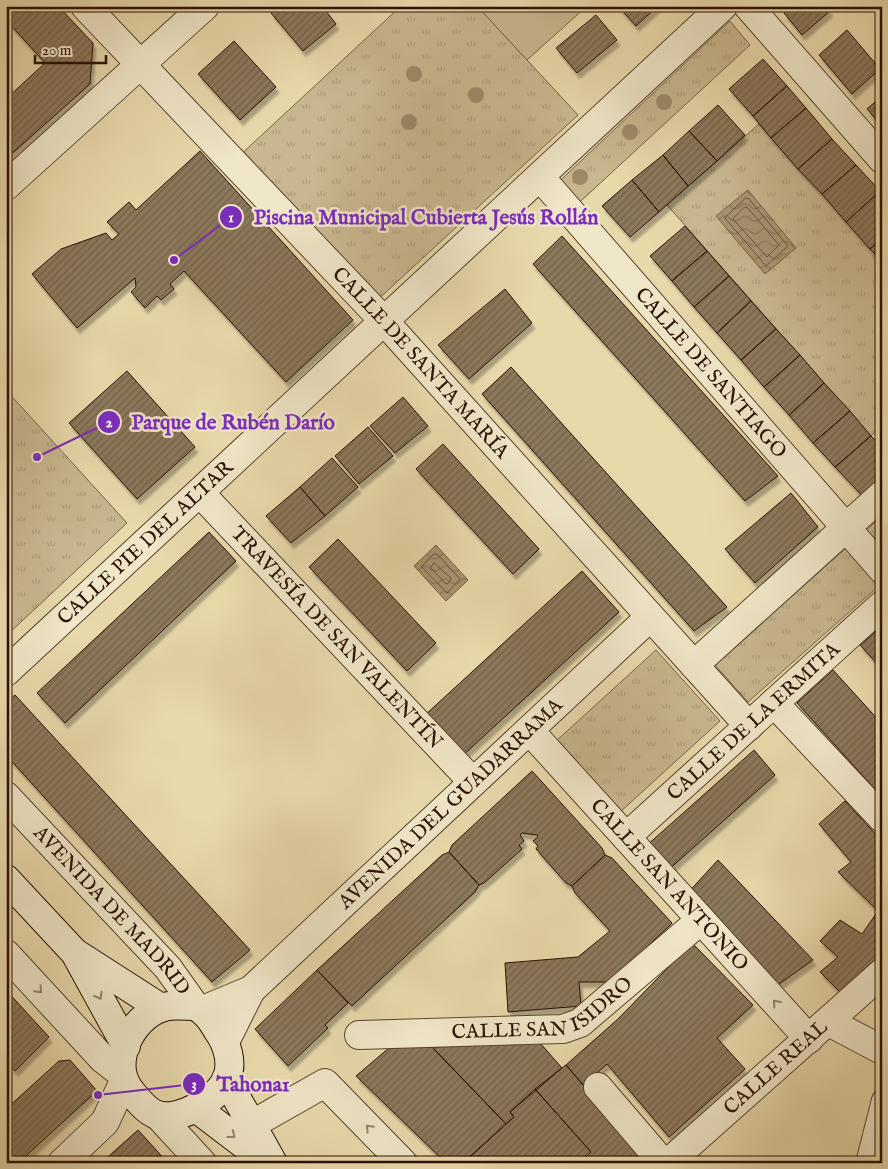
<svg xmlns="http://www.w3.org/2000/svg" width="888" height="1169" viewBox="0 0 888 1169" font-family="'IM FELL English',serif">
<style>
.grass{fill:url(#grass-tufts);stroke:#78634a}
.garden{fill:#c8b78f;stroke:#78634a}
.water{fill:url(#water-waves);stroke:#755f46}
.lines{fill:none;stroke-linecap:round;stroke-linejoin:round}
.shore{stroke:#68523b;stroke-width:1}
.building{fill:url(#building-hatch);stroke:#290f04;filter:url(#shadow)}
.pedestrian-casing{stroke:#59422e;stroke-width:22}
.minor-casing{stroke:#59422e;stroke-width:30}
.secondary-casing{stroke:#290f04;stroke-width:30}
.pedestrian{stroke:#f0e6c8;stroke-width:20}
.minor{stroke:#f0e6c8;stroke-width:28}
.secondary{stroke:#f0e6c8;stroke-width:28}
.tree{fill:#9e8a6a}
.oneway{stroke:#968570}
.labels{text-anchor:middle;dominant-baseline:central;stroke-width:5;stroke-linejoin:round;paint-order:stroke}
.street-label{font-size:20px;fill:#290f04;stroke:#f0e6c8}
.leader{fill:none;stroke:#7b2cbf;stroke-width:2}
.callout-dot{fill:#7b2cbf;stroke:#f0e6c8;stroke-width:2}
.mark-label{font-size:15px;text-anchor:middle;font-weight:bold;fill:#fff}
.callout-label{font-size:21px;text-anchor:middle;font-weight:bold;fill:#7b2cbf;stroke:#f0e6c8;stroke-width:5;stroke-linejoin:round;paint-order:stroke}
</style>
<defs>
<pattern id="grass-tufts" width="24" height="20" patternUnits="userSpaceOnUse" patternTransform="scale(1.25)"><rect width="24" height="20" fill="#c8b78f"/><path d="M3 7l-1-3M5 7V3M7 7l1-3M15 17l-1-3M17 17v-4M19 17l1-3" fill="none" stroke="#ac9c7a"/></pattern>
<pattern id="water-waves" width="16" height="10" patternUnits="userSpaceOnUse" patternTransform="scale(1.25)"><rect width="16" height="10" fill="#a79472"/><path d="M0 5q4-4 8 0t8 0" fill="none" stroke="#88775b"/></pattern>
<pattern id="building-hatch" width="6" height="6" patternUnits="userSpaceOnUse" patternTransform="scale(1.25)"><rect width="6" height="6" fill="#8c785b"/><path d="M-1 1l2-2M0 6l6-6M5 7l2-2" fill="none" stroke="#726149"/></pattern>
<filter id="shadow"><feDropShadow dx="3" dy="5.5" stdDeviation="1" flood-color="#0004"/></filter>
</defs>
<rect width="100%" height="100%" fill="#e8d9ab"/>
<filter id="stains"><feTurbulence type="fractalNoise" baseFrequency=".004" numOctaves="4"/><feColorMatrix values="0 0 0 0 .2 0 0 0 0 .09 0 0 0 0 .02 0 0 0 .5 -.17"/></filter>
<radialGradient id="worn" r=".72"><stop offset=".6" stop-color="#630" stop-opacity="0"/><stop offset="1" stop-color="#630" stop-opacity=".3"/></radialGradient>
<path class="grass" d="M401 6H477L578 115 373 304 238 157Z
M730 21 750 45 570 211 551 189Z
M759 124 882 259V426L871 436 667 205Z
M6 390 127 523 6 636Z
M882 516V583L748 702 715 665Z
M656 650 720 721 619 813 555 742Z"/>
<path class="garden" d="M477 6H587L527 60Z"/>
<path class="water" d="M748 190 796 248 765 274 716 216Z
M436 545 468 580 446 601 414 566Z"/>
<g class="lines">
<path class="shore" d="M746 198 749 199 788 246 766 266 725 218Z
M745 207 748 208 779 245 767 257 733 219Z
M434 554H437L460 579 447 593 422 567Z
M434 563 451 578 448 584 445 583 431 568Z"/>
</g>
<path class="building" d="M6 6H58L93 43 90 84 6 159V99L45 63 6 20Z
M279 6H322L336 24 303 51 271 13Z
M618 6H658L636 26Z
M792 6H826L830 11 802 35 784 13Z
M596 15 617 40 577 73 556 48Z
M847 30 880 69 852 94 819 55Z
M234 41 276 87 240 120 198 74Z
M763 59 787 86 753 116 729 89Z
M787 86 806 108 771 138 753 116Z
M882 96V126L867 109Z
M718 105 745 135 717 161 689 131Z
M806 108 832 139 798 169 771 138Z
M689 131 717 161 688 186 663 155Z
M832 139 856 165 822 194 798 169Z
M200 151 353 320 286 382 184 271 170 284 174 289 161 300 157 296 145 308 131 292 136 287 135 278 77 328 32 274 61 249 106 233 112 240 119 234 107 222 129 202 136 210Z
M663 155 688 186 659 212 632 180Z
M856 165 880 191 846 222 822 194Z
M632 180 659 212 630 237 602 206Z
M880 191 882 239 870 249 846 222Z
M685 226 707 251 672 281 650 256Z
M562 236 778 476 745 501 533 264Z
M882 239V261L870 249Z
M707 251 729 276 694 307 672 281Z
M729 276 751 301 717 333 694 307Z
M505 289 532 323 469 379 438 345Z
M751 301 776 329 741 360 717 333Z
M776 329 800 355 764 387 741 360Z
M800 355 824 383 789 415 764 387Z
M511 367 727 607 694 631 482 394Z
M127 371 195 447 137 499 69 423Z
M824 383 850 411 813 443 789 415Z
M403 397 428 426 395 453 370 426Z
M850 411 871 436 835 467 813 443Z
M368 427 393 456 359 484 335 456Z
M871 436 882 447V495L871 505 835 467Z
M443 444 539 549 513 574 416 469Z
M332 458 358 487 325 516 300 487Z
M300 487 325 516 291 543 266 516Z
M791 493 818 527 755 583 725 549Z
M209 532 236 561 65 723 37 693Z
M338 539 436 643 407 671 309 567Z
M582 571 619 612 461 757 424 716Z
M882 626V669L860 645Z
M833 670 882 724V797L797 703Z
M15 695 250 950 212 982 6 755V702Z
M754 750 775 775 666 872 645 847Z
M532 771 602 848 605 855 572 886 565 882 536 849 538 846 533 841 538 837 537 835 522 833 520 835 524 841 519 845 522 849 484 883 479 885 449 852 452 845Z
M845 801 882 841V955L840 992 820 972 838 957 820 941 840 920 862 934 878 911 838 872 851 862 819 824Z
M449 852 479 885 475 892 352 1006 317 970 442 855Z
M605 855 612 858 672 923 610 982H579L581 1006 508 1012 505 963 578 957 610 931 575 893 572 886Z
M718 860 813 960 775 987 684 897Z
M692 943 753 1005 717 1038 745 1069 669 1137 607 1064 583 1085 566 1065 618 1019Z
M317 970 348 1003 325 1025 328 1028 288 1066 255 1029Z
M6 990 49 1037 15 1071 6 1061Z
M540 1043 562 1068 510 1112 514 1117 506 1124 432 1047Z
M390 1047H432L506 1124 463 1163H446L356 1076Z
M70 1060 97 1091 18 1163H6V1109L59 1061Z
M566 1065 645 1157 638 1163H580L591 1152 535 1089Z
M535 1089 591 1152 580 1163H463L514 1117 510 1112Z
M138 1130 168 1163H101Z"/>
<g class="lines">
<defs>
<path id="pedestrian" d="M866 1163 882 1100"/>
<g id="minor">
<path id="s1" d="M85 6 384 321 749 726"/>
<path d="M748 6 882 159"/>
<path id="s2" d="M540 177 882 569"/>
<path d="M6 186 205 6"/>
<path id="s3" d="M200 493 473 782"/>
<path d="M694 665 882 495"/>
<path id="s4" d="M6 672 723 6"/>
<path d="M774 703 882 818"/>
<path id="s5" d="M529 730 809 1039"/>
<path id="s6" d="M6 796 168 968 195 1006"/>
<path id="s7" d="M626 837 882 605"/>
<path d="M6 954 103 1059 121 1073"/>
<path id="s8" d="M203 1010 251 990 650 617"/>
<path d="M829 1022 882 1050"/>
<path id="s9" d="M359 1035 563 1029 580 1023 701 920"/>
<path d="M225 1042 251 990"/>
<path d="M598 1087 663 1163"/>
<path d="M158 1115 202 1163"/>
<path d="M251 1125 325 1083 403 1163"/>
<path d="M62 1163 105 1122 124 1081"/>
<path id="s10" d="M668 1163 882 973"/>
</g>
<path id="secondary" d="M6 879 75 953 126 1046
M77 954 161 1008
M195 1006C206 1011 212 1021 218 1031 227 1044 233 1062 227 1078 219 1099 179 1122 157 1115 146 1111 136 1098 129 1089 110 1062 131 1018 161 1008 171 1004 185 1006 195 1006Z
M226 1079 273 1163
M196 1108 267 1162"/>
</defs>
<use href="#pedestrian" class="pedestrian-casing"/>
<use href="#minor" class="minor-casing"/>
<use href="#secondary" class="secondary-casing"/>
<use href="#pedestrian" class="pedestrian"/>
<use href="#minor" class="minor"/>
<use href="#secondary" class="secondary"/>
</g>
<g class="tree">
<circle cx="414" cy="74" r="8"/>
<circle cx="476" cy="95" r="8"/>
<circle cx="664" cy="102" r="8"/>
<circle cx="409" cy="122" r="8"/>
<circle cx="630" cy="132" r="8"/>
<circle cx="580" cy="177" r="8"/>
</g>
<defs><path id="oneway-chevron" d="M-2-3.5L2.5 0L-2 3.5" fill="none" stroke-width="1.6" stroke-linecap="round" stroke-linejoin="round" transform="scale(1.25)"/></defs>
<g class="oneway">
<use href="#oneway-chevron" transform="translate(39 990) rotate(47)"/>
<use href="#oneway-chevron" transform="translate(99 996) rotate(61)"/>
<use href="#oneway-chevron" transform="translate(776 1003) rotate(-132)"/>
<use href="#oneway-chevron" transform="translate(369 1128) rotate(-135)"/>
<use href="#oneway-chevron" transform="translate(232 1135) rotate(38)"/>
</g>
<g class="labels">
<g class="street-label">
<text stroke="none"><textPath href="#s1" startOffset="490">CALLE DE SANTA MARÍA</textPath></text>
<text stroke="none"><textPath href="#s2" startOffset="260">CALLE DE SANTIAGO</textPath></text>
<text stroke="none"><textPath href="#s4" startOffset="190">CALLE PIE DEL ALTAR</textPath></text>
<text stroke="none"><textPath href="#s3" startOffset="199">TRAVESÍA DE SAN VALENTÍN</textPath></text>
<text stroke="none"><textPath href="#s7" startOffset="172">CALLE DE LA ERMITA</textPath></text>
<text stroke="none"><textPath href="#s8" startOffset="325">AVENIDA DEL GUADARRAMA</textPath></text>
<text stroke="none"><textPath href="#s5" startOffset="209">CALLE SAN ANTONIO</textPath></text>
<text stroke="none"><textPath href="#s6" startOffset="156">AVENIDA DE MADRID</textPath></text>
<text stroke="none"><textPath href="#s9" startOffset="190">CALLE SAN ISIDRO</textPath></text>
<text stroke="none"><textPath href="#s10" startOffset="144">CALLE REAL</textPath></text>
</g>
</g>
<path class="leader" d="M174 260L231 217M37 457L109 422M98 1095L194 1084"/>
<g class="callout-dot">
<circle cx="174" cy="260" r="5"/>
<circle cx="37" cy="457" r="5"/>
<circle cx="98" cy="1095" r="5"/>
<circle cx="231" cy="217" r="12"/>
<circle cx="109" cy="422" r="12"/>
<circle cx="194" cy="1084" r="12"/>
</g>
<g class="mark-label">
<text x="231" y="222">1</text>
<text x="109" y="427">2</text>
<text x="194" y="1089">3</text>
</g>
<g class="callout-label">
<text x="426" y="224">Piscina Municipal Cubierta Jesús Rollán</text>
<text x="233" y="429">Parque de Rubén Darío</text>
<text x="253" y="1091">Tahona1</text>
</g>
<rect width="888" height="1169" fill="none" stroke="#e8d9ab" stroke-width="25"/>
<rect x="8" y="8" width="873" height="1154" fill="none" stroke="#290f04" stroke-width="2.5"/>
<rect x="12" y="12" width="863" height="1144" fill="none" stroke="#290f04"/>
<path d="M35 55v8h71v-8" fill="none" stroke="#290f04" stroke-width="2.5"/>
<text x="42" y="55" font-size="15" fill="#290f04" stroke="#f0e6c8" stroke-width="4" paint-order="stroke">20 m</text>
<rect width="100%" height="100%" filter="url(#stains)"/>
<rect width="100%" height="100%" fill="url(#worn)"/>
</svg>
